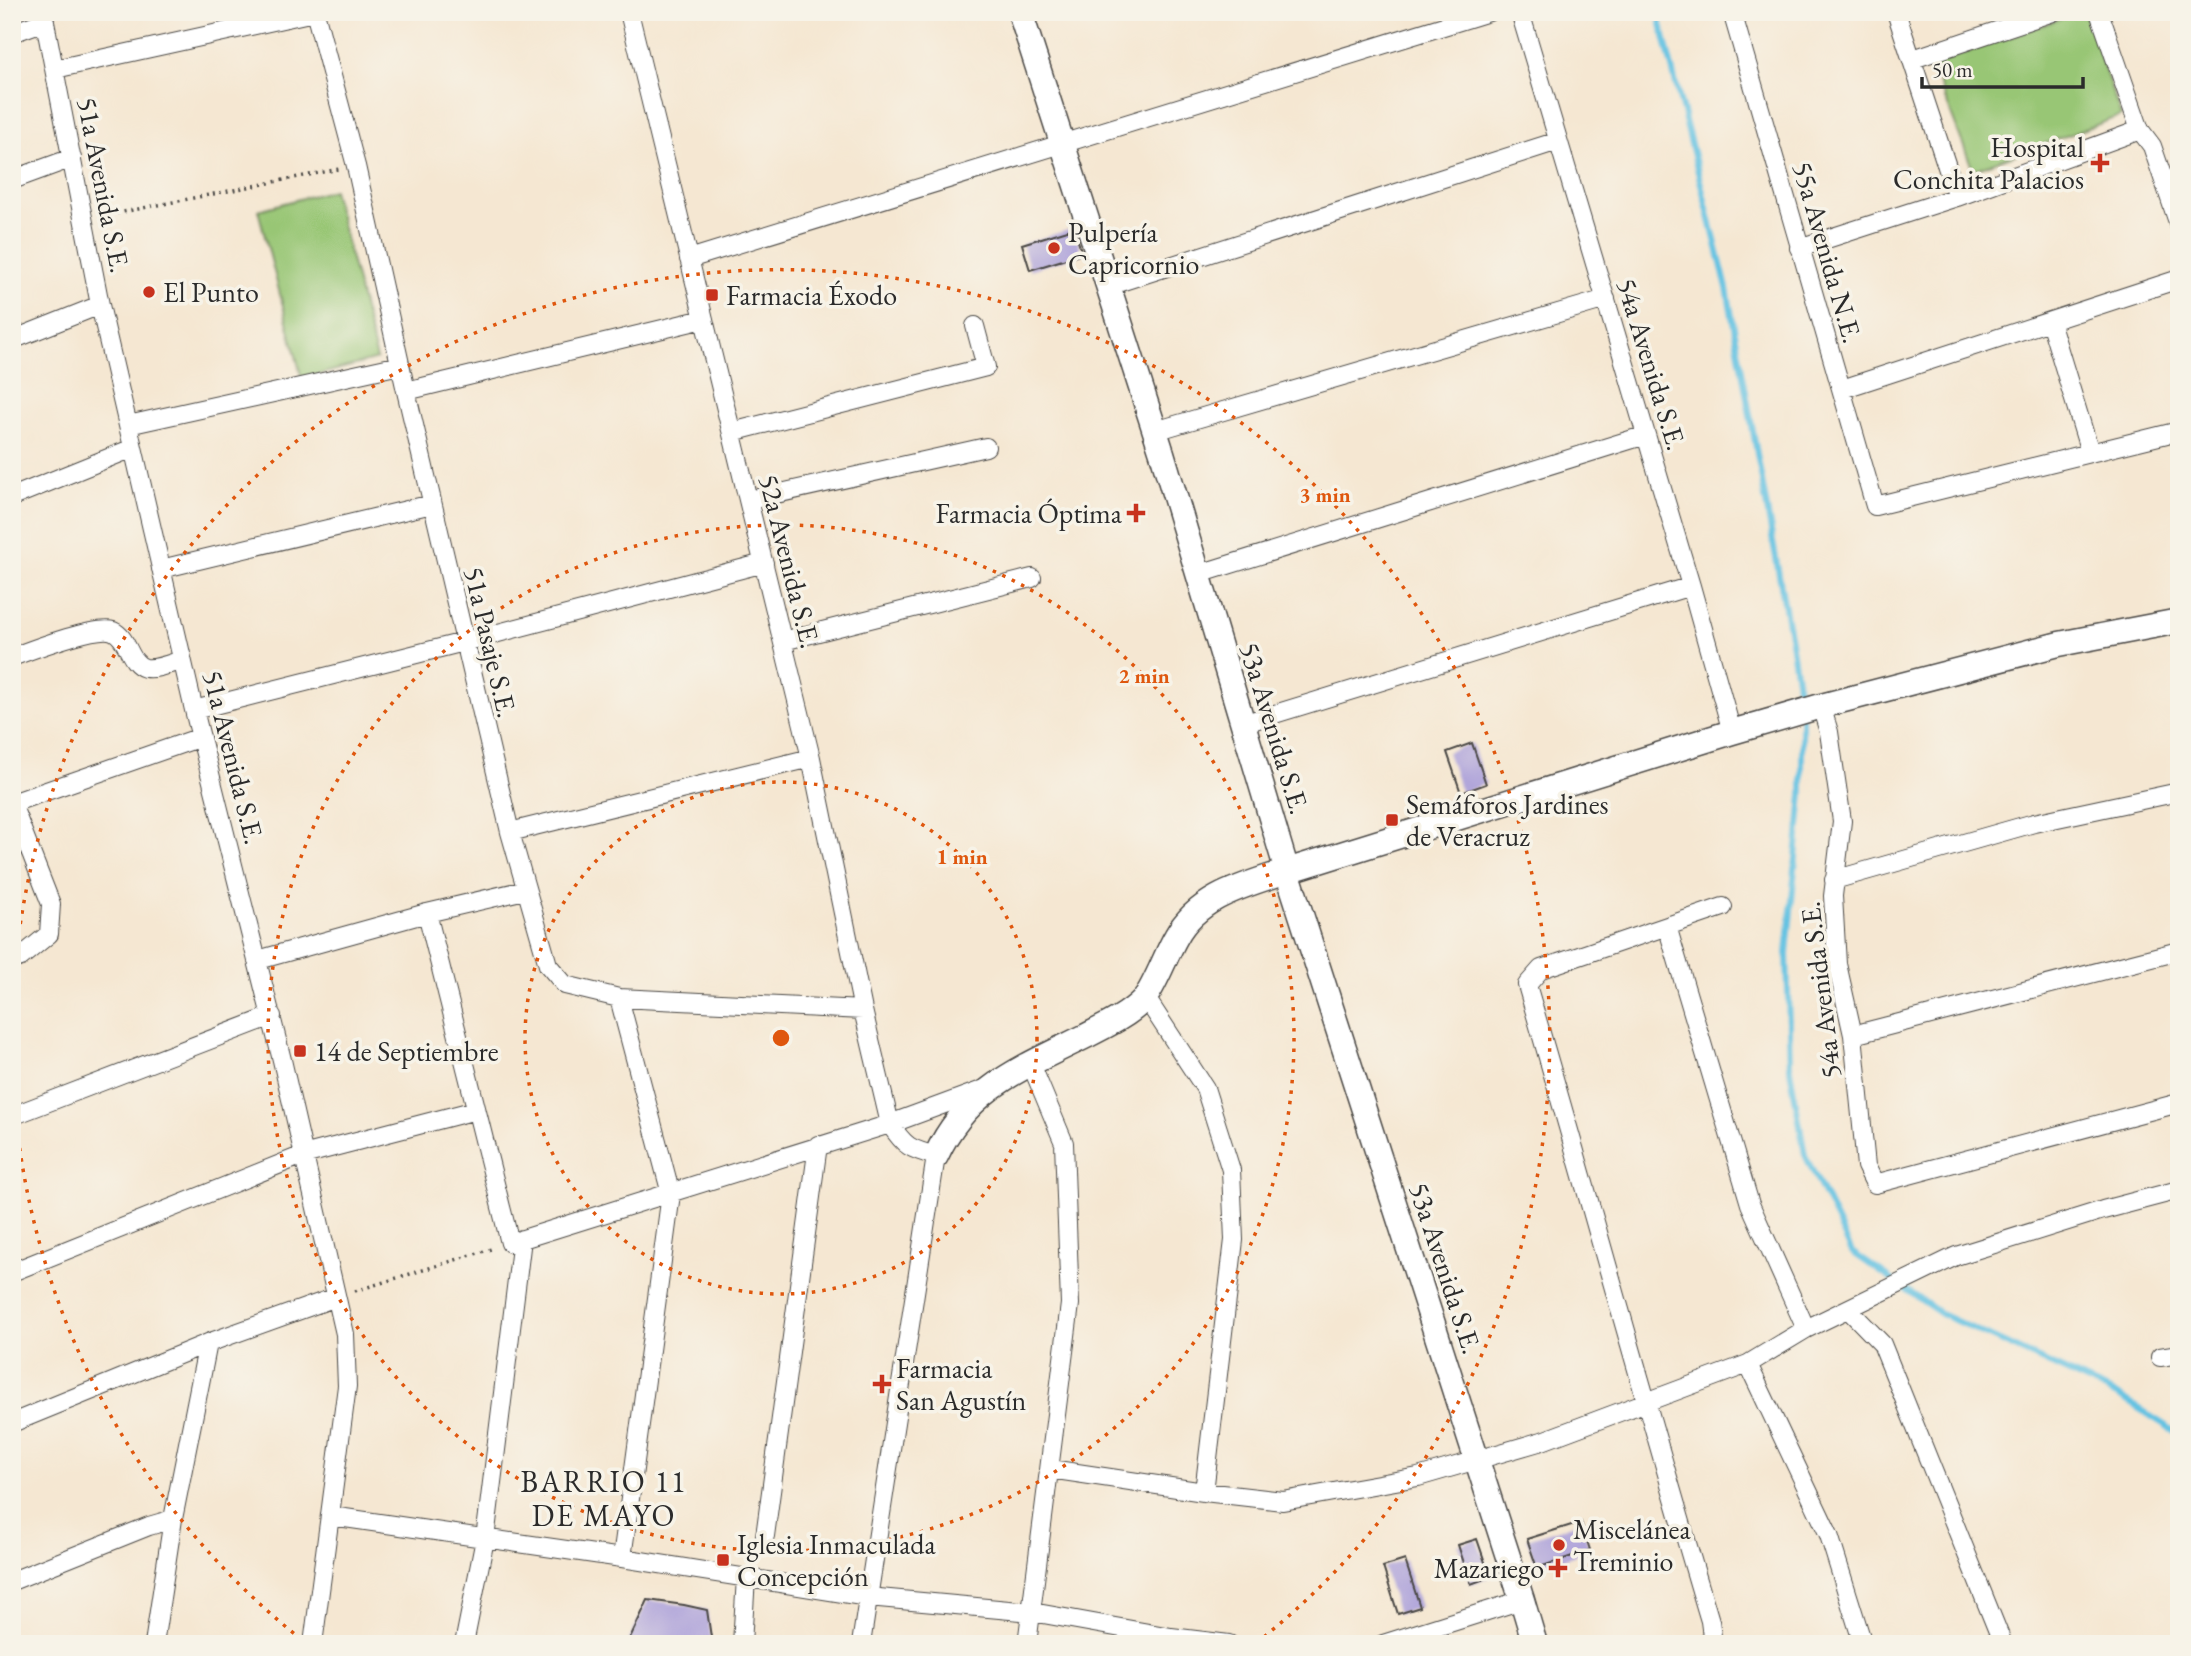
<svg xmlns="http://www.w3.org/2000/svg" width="2191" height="1656" viewBox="0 0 2191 1656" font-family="'EB Garamond',serif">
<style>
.green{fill:#98c674;stroke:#627850;stroke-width:2}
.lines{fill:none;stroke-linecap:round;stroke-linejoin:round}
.stream{stroke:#64c2e2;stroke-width:6}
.building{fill:#b1a6da}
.street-casing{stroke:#494744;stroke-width:20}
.secondary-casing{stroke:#494744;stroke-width:27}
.path{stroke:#494744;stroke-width:3.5;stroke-dasharray:2 5;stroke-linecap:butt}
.street{stroke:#fff;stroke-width:18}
.secondary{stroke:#fff;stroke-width:24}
.ring{fill:none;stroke:#df570e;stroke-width:3.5;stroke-dasharray:3.5 7}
.poi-dot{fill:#c8321e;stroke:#f7f3e8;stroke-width:2.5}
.labels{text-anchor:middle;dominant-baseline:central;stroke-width:7;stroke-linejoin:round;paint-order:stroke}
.poi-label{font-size:28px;fill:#2b2b2b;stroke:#f7f3e8;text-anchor:start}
.street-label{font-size:28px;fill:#2b2b2b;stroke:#f7f3e8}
.neighbourhood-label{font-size:30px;letter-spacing:2px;fill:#2b2b2b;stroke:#f7f3e8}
.centre{fill:#df570e;stroke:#f7f3e8;stroke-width:3.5}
.ring-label{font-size:21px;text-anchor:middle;font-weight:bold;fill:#df570e;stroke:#f7f3e8;stroke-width:7;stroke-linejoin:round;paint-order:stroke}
</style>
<rect width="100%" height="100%" fill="#f7f3e8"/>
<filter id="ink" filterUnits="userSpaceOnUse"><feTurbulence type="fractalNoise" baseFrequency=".0143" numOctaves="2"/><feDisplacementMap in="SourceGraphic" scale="14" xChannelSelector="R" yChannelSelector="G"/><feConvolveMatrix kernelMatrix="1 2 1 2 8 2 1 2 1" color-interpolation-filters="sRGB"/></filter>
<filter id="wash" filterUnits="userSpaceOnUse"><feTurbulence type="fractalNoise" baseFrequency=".00686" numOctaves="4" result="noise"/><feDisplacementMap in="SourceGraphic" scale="28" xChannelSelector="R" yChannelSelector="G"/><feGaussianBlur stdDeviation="1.57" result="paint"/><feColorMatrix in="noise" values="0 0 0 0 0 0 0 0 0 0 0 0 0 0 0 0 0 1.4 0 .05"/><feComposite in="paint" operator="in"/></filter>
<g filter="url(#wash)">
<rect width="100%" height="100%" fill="#f5e7d2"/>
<path class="green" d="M2079 12H2084L2121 116 1973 170 1932 65Z
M333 190 377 359 302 379 258 210Z"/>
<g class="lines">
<path class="stream" d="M1658 12 1727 288 1791 641 1801 706
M1802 717V794L1787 953 1790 1069 1805 1155 1852 1252 1943 1315 2117 1395 2179 1434"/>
</g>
<g id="blocks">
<path class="building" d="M1074 228 1082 254 1030 270 1022 244Z
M1472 743 1486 784 1461 793 1447 752Z
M1581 1522 1590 1550 1537 1568 1527 1539Z
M1477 1539 1490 1577 1471 1584 1458 1545Z
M1405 1560 1420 1607 1398 1614 1383 1567Z
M648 1600 684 1605 707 1610 712 1644H627Z"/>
</g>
</g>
<g filter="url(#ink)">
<use href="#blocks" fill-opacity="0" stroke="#494744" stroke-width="2"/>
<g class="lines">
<defs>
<path id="street" d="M43 12 100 305 194 710 282 1060 345 1334 347 1386 313 1644
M315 12 356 166 406 391 510 832 548 965 565 985 619 998 863 1010
M629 12 811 758 863 1010 890 1124C905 1147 910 1149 936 1156L861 1644
M1520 12 1691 586 1732 732
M1732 12 1875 506 2179 431
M1896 12 1957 197
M2099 12 2140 130 2152 146 2179 225
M12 33 45 21
M1913 59 2053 12
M55 69 314 12
M12 180 72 158
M1799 248 1957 197 2140 130
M689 259 1489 12
M1108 286 1558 141
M2050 321 2090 452
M12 340 100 305
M1842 389 2179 279
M406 391 704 319
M128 425 400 365
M1155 431 1606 299
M732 432 986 367 975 326
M12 497 133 448
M749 500 986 447
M161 569 432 504
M1199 574 1646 435
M783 641 1032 578
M12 657C31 650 96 625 113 631 129 638 128 663 145 668 156 670 172 663 182 660
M1821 706 1829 732 1842 821 1833 896 1837 964 1853 1035 1866 1166 1875 1184 2179 1103
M194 710 464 642 764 563
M1242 724 1691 586
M12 803 201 737
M12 804 51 904 49 934 21 957 12 960
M510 832 811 758
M1834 880 2034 823 2179 792
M427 913 510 1243 890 1124 985 1089
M1667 926 1750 1204 1806 1329
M258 960 427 913 525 890
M619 998 671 1194 622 1558
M1146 998 1205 1088 1231 1170 1234 1240 1204 1492
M1853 1035 2179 951
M12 1116 272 1016
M12 1272 303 1155 476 1110
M1848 1309 1882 1344 2003 1644
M2160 1357 2179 1354
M1748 1364 1829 1535 1863 1644
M12 1423 208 1343 336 1297
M1050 1469 1204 1492 1283 1501 1418 1477 1542 1441 1748 1364 1806 1329 1956 1256 2103 1210 2179 1190
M331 1516 622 1558 868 1597 1032 1612 1171 1637 1229 1644
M765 1536 818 1145
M12 1581 149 1526 173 1519
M154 1644 173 1519 208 1343
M464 1644 485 1539 522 1239
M742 1644 746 1577
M1027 1644 1070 1304 1064 1143 1031 1064
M1383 1644 1522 1600
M1713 1644 1710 1621C1647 1410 1589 1197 1527 985L1541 969 1723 907"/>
<path id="secondary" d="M1020 12 1162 453 1287 871 1522 1600 1535 1644
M936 1156C967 1088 1024 1067 1086 1036 1106 1026 1129 1015 1144 999 1154 988 1167 952 1176 937 1198 896 1246 885 1287 871L1732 732 1821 706 2059 644 2179 621"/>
</defs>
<use href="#street" class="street-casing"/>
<use href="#secondary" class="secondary-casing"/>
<path class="path" d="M103 216 339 169
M355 1291 491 1249"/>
<use href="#street" class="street"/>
<use href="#secondary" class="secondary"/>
</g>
</g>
<g class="ring">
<circle cx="781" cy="1038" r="256"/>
<circle cx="781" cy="1038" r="513"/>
<path d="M302 1640A769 769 0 0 1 12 1058M12 1018A769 769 0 1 1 1260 1640"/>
</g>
<g class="poi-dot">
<path d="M2096.5 152.5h7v7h7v7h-7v7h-7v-7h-7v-7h7z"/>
<circle cx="1054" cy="248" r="7"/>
<circle cx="149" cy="292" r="7"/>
<rect x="705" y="288" width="14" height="14" rx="3.5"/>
<path d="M1132.5 502.5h7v7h7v7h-7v7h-7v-7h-7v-7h7z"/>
<rect x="1385" y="813" width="14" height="14" rx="3.5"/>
<rect x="293" y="1044" width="14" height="14" rx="3.5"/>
<path d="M878.5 1373.5h7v7h7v7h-7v7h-7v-7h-7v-7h7z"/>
<circle cx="1559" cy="1545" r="7"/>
<rect x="716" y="1553" width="14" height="14" rx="3.5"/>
<path d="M1554.5 1557.5h7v7h7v7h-7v7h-7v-7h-7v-7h7z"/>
</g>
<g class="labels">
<g class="poi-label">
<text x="2084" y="147" text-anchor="end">Hospital<tspan x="2084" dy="32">Conchita Palacios</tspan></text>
<text x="1068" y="232">Pulpería<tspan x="1068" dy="32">Capricornio</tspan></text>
<text x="163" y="292">El Punto</text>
<text x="726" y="295">Farmacia Éxodo</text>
<text x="1122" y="513" text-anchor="end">Farmacia Óptima</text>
<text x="1406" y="804">Semáforos Jardines<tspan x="1406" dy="32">de Veracruz</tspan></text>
<text x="314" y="1051">14 de Septiembre</text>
<text x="896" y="1368">Farmacia<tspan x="896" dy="32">San Agustín</tspan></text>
<text x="1573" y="1529">Miscelánea<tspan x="1573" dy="32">Treminio</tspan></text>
<text x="737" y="1544">Iglesia Inmaculada<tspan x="737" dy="32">Concepción</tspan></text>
<text x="1544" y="1568" text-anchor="end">Mazariego</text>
</g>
<g class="street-label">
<text transform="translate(104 185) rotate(79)">51a Avenida S.E.</text>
<text transform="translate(1828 252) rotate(74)">55a Avenida N.E.</text>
<text transform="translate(1652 364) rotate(73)">54a Avenida S.E.</text>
<text transform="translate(790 561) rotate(76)">52a Avenida S.E.</text>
<text transform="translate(491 642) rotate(77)">51a Pasaje S.E.</text>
<text transform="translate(1275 728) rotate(73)">53a Avenida S.E.</text>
<text transform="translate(234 757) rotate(76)">51a Avenida S.E.</text>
<text transform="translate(1820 990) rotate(-97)">54a Avenida S.E.</text>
<text transform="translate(1446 1268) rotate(72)">53a Avenida S.E.</text>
</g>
<g class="neighbourhood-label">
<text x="604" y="1481">BARRIO 11<tspan x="604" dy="34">DE MAYO</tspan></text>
</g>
</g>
<circle cx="781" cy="1038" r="10" class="centre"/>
<g class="ring-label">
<text x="1325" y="502">3 min</text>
<text x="1144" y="683">2 min</text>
<text x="962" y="864">1 min</text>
</g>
<rect width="2191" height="1656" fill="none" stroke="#f7f3e8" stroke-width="42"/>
<path d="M1922 77v10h161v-10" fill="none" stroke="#2b2b2b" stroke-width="3.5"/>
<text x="1932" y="77" font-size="21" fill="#2b2b2b" stroke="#f7f3e8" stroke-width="5" paint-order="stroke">50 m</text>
</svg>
